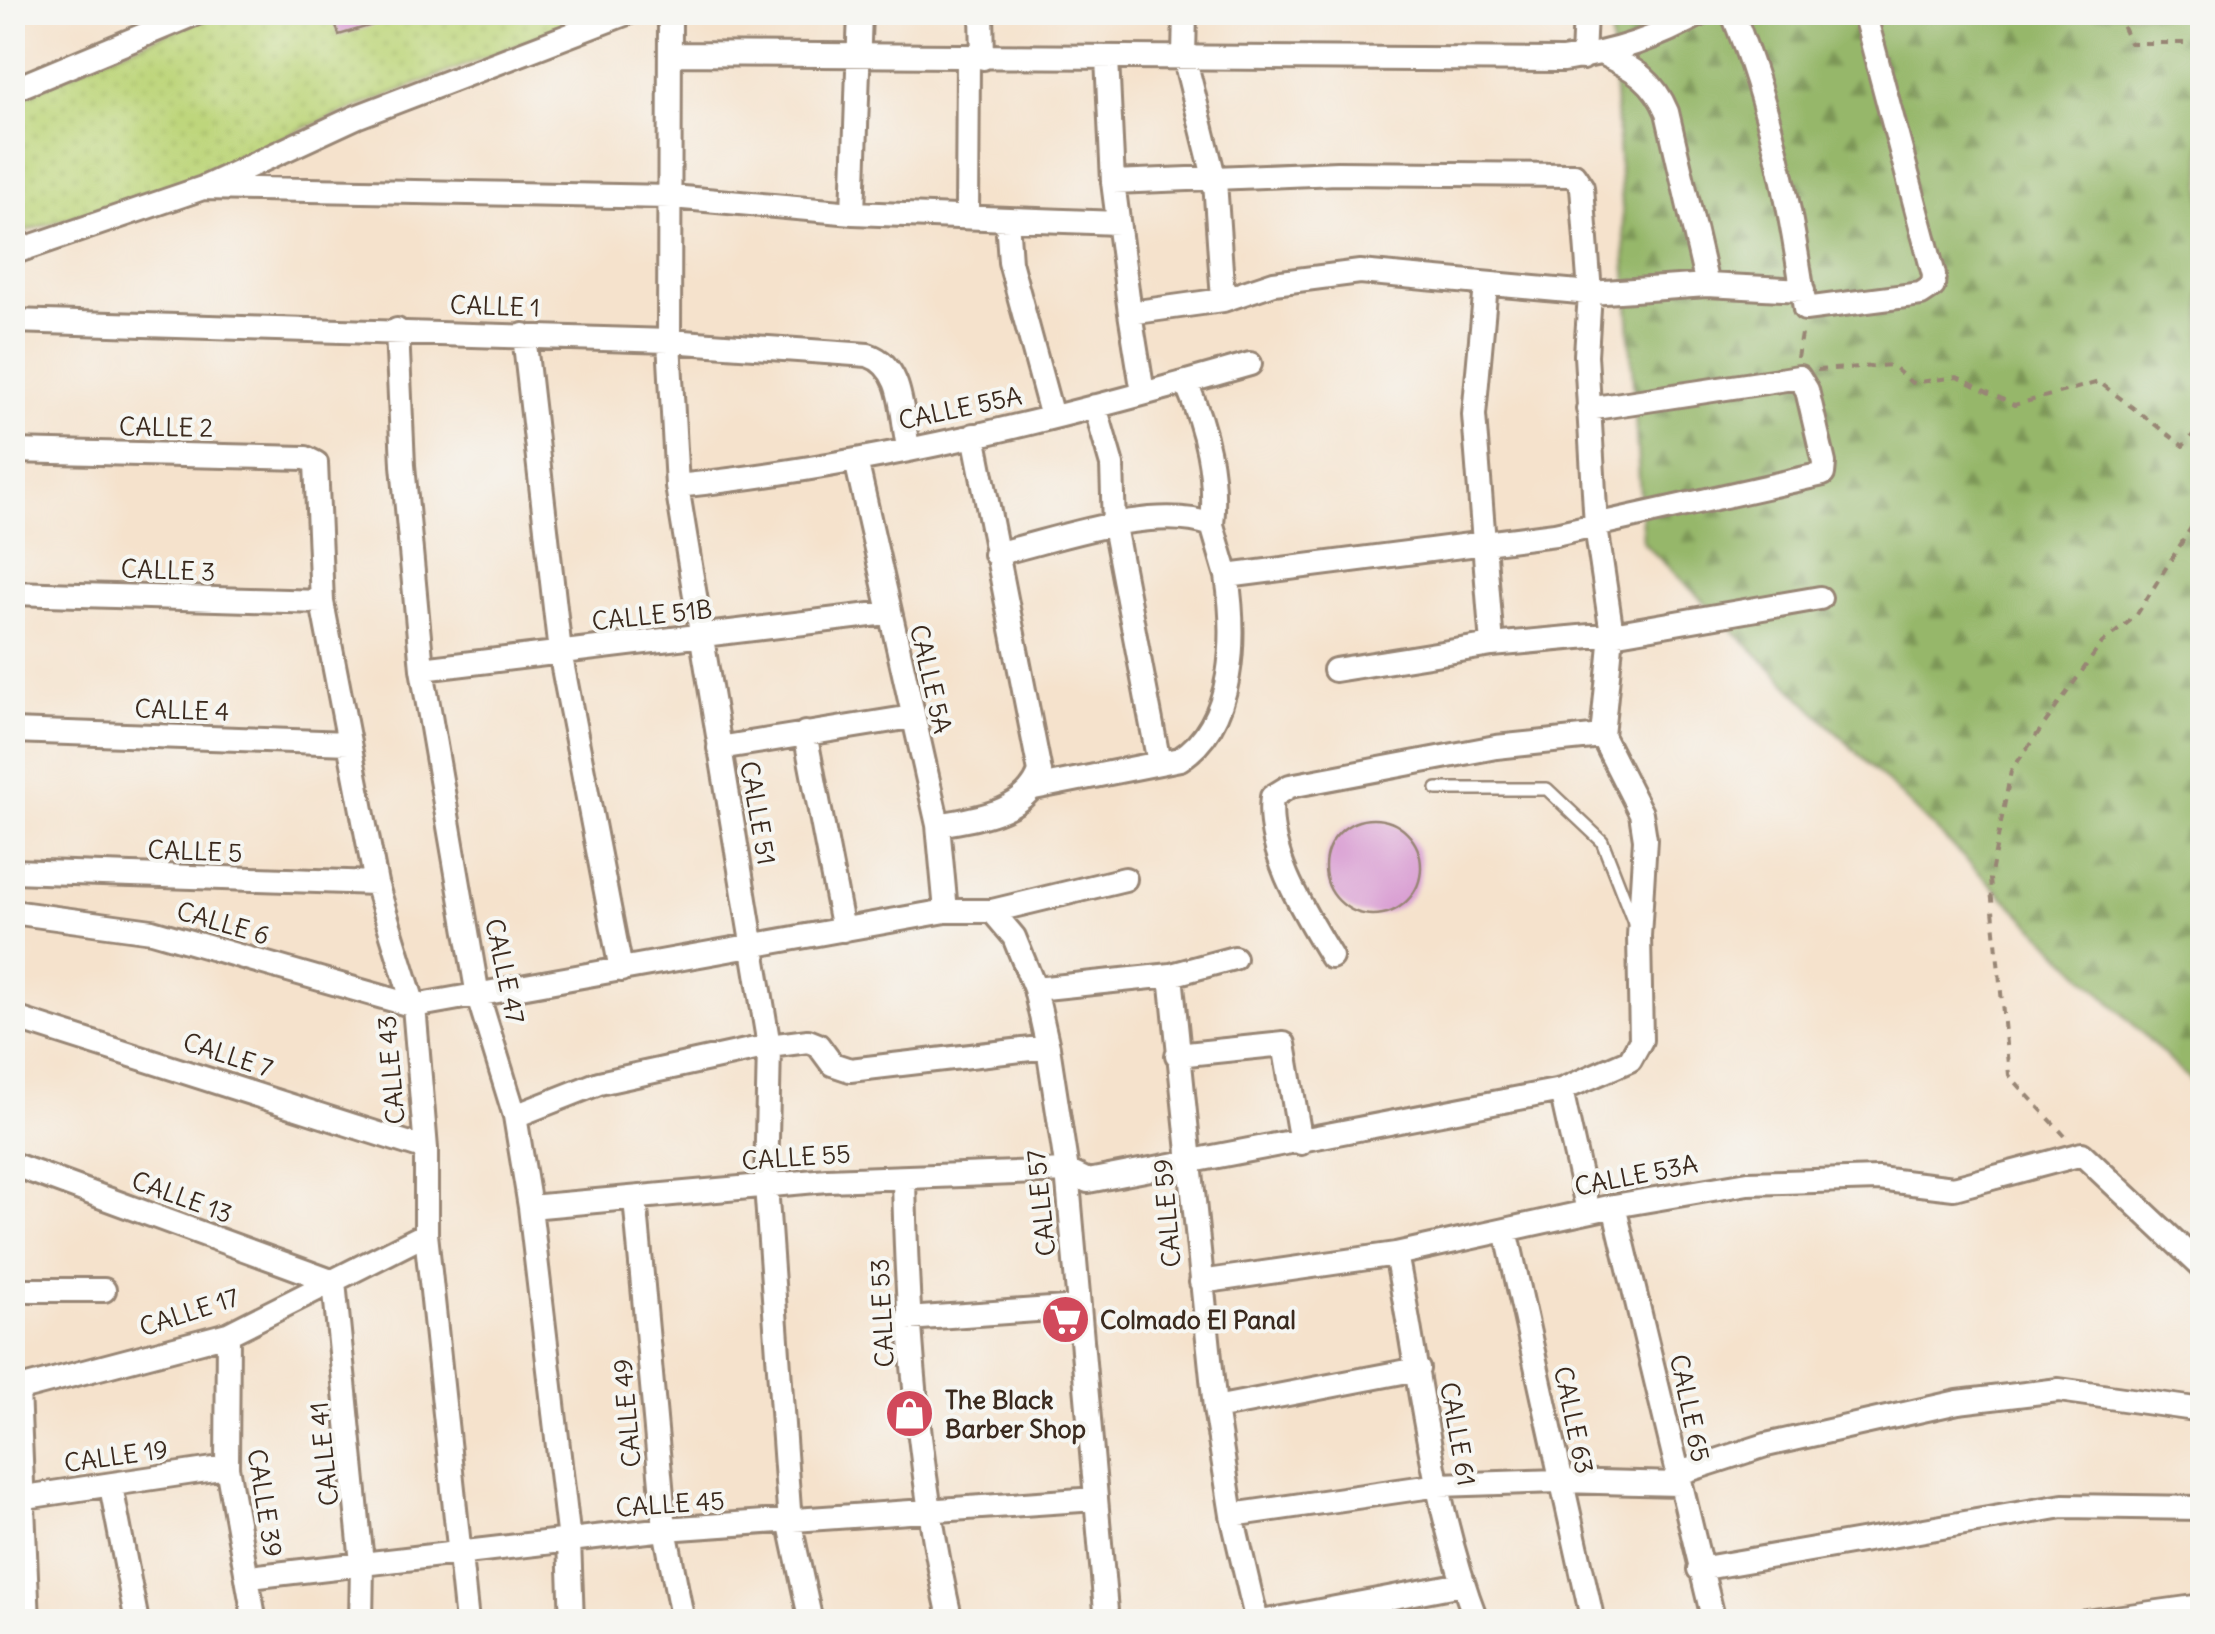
<svg xmlns="http://www.w3.org/2000/svg" width="2215" height="1634" viewBox="0 0 2215 1634" font-family="Delius,sans-serif">
<style>
.forest{fill:url(#forest-firs);stroke:#687044;stroke-width:2.5}
.park{fill:url(#park-dots);stroke:#7c804c;stroke-width:2.5}
.building{fill:#d797d0}
.lines{fill:none;stroke-linecap:round;stroke-linejoin:round}
.service-casing{stroke:#988675;stroke-width:16}
.minor-casing{stroke:#988675;stroke-width:28}
.path{stroke:#988675;stroke-width:4;stroke-dasharray:8 8;stroke-linecap:butt}
.service{stroke:#fff;stroke-width:11}
.minor{stroke:#fff;stroke-width:22}
.labels{text-anchor:middle;dominant-baseline:central;stroke-width:8;stroke-linejoin:round;paint-order:stroke}
.street-label{font-size:25px;fill:#3b2a1e;stroke:#f6f6f2}
.poi-label{font-size:25px;font-weight:bold;fill:#3b2a1e;stroke:#f6f6f2;text-anchor:start}
</style>
<defs>
<pattern id="forest-firs" width="22" height="20" patternUnits="userSpaceOnUse" patternTransform="scale(2.5)"><rect width="22" height="20" fill="#96b76b"/><path d="M5 1l3.5 6h-7zM16 11l3.5 6h-7z" fill="#7c9557"/></pattern>
<pattern id="park-dots" width="8" height="8" patternUnits="userSpaceOnUse" patternTransform="scale(2.5)"><rect width="8" height="8" fill="#bed67b"/><path d="M2 2h.1M6 6h.1" fill="none" stroke="#a4b86a" stroke-width="1.8" stroke-linecap="round"/></pattern>
</defs>
<rect width="100%" height="100%" fill="#f6f6f2"/>
<filter id="ink" filterUnits="userSpaceOnUse"><feTurbulence type="fractalNoise" baseFrequency=".01" numOctaves="2"/><feDisplacementMap in="SourceGraphic" scale="20" xChannelSelector="R" yChannelSelector="G"/><feConvolveMatrix kernelMatrix="1 2 1 2 8 2 1 2 1" color-interpolation-filters="sRGB"/></filter>
<filter id="wash" filterUnits="userSpaceOnUse"><feTurbulence type="fractalNoise" baseFrequency=".0048" numOctaves="4" result="noise"/><feDisplacementMap in="SourceGraphic" scale="40" xChannelSelector="R" yChannelSelector="G"/><feGaussianBlur stdDeviation="2.25" result="paint"/><feColorMatrix in="noise" values="0 0 0 0 0 0 0 0 0 0 0 0 0 0 0 0 0 1.4 0 .05"/><feComposite in="paint" operator="in"/></filter>
<g filter="url(#wash)">
<rect width="100%" height="100%" fill="#f5e2cc"/>
<path class="forest" d="M1610 13H2202V1092L1643 542Z"/>
<path class="park" d="M219 13H599L297 131 213 174 13 235V102L103 58Z"/>
<g id="blocks">
<path class="building" d="M332 12H412V13L339 35Z
M1325 867a48 48 0 1 1 96 0a48 48 0 1 1-96 0Z"/>
</g>
</g>
<g filter="url(#ink)">
<use href="#blocks" fill-opacity="0" stroke="#988675" stroke-width="2.5"/>
<g class="lines">
<defs>
<path id="service" d="M1437 789H1547L1602 841 1634 923"/>
<path id="minor" d="M670 12 669 341 677 486 769 1046 766 1185 790 1524 811 1622
M982 12 983 58
M1185 12 1184 56 1215 181 1223 300
M1732 12C1771 107 1791 208 1805 309L1921 294 1933 286 1934 275 1864 12
M672 54 1563 60C1616 52 1656 39 1704 12
M1605 55C1636 70 1654 81 1667 112L1707 285
M1107 58 1113 182 1130 313 1223 300 1274 283 1360 272 1590 293 1582 187 1574 175 1337 173 1113 182
M1583 58 1585 12
M12 90 199 12
M203 188 672 197 853 213 1118 223
M853 213 860 12
M967 217 968 58
M1007 219 1010 262 1052 417
M12 253 203 188 356 117 630 12
M1486 285 1474 415 1492 645
M1130 313 1143 393
M12 321 669 341 868 355C904 367 901 414 908 447
M397 330 403 465 422 669 478 996 515 1116 530 1207 569 1541 572 1622
M524 335 560 652 621 970
M1186 382C1206 430 1217 474 1212 525
M1095 406 1112 465 1114 526 1159 763
M12 451 306 458 316 463 322 602 376 883 414 1006 426 1149V1234L467 1622
M856 460 938 825 946 911
M677 486C871 466 1063 418 1250 364
M995 554C1056 540 1154 503 1212 525L1227 576 1555 534 1823 474 1824 463 1807 390 1799 377 1588 409
M12 593 322 602
M422 669 887 613
M1335 670 1492 645 1612 634 1820 598
M12 731 349 743
M805 733 843 930
M719 748 912 717
M1034 788 1180 759C1236 723 1236 635 1227 576
M938 825C976 818 1026 813 1040 772L974 435
M12 871 376 883
M992 911 1014 937 1035 989 1048 1047 1067 1171 1107 1622
M12 912 152 931 414 1006 946 911H992L1125 879
M1331 957C1304 912 1265 852 1272 797L1290 786 1496 747 1602 736 1612 634 1596 526 1586 355 1590 293 1707 285 1803 290
M1171 975 1215 1408 1232 1515 1257 1622
M1035 989 1171 975 1234 958
M12 1017 426 1149
M1177 1055 1284 1044 1301 1143
M1561 1090 1588 1211
M515 1116 599 1083 769 1046 808 1041 818 1045 832 1064 850 1070 1048 1047
M12 1164 334 1282 362 1563 361 1622
M904 1179C907 1329 918 1475 951 1622
M635 1198 665 1529 683 1622
M1614 1206 1714 1622
M530 1207 827 1180 1067 1171 1088 1181 1561 1090 1630 1060 1641 1040 1639 936 1645 839 1641 813 1602 736
M1506 1230 1593 1622
M1396 1254C1420 1376 1432 1506 1477 1622
M1201 1282 1396 1254 1614 1206 1748 1183 1878 1179 1954 1188 2082 1154 2202 1267
M12 1290H104
M907 1319 1079 1307
M228 1334 227 1467 255 1622
M18 1390 28 1622
M12 1391 228 1334 426 1234
M1215 1408 1418 1369
M1676 1474 1766 1445 1958 1402 2059 1390 2202 1410
M111 1486 137 1622
M12 1499 227 1467
M1232 1515 1439 1485 1559 1481 1679 1484
M1699 1569 2063 1506 2202 1508
M250 1577 665 1529 1096 1499
M1262 1622 1462 1584
M2086 1622 2202 1606"/>
</defs>
<use href="#service" class="service-casing"/>
<use href="#minor" class="minor-casing"/>
<path class="path" d="M2116 12 2130 43H2195L2202 38
M1797 358 1802 328
M1817 370 1891 365 1912 383 1957 377 2014 405 2099 382 2183 446 2202 425
M2065 1136 2009 1075 1990 879 2011 771 2102 643 2136 616 2202 510"/>
<use href="#service" class="service"/>
<use href="#minor" class="minor"/>
</g>
</g>
<defs>
<symbol id="supermarket-disc" viewBox="-11 -11 22 22"><circle r="9.5" fill="#d1495b" stroke="#f6f6f2"/><path d="M-6-5.5h2.5l.6 2H6L4.5 2H-2.5L-4.4-4H-6ZM-1.5 3.2a1.3 1.3 0 1 0 .1 0ZM3 3.2a1.3 1.3 0 1 0 .1 0Z" fill="#fff"/></symbol>
<symbol id="shop-disc" viewBox="-11 -11 22 22"><circle r="9.5" fill="#d1495b" stroke="#f6f6f2"/><path d="M-5-2.5h2.3a2.7 3.5 0 0 1 5.4 0H5L5.5 6h-11ZM-1.5-2.5h3a1.5 2.3 0 0 0-3 0Z" fill="#fff"/></symbol>
</defs>
<g fill-rule="evenodd">
<use href="#supermarket-disc" x="1038" y="1292" width="55" height="55"/>
<use href="#shop-disc" x="882" y="1386" width="55" height="55"/>
</g>
<g class="labels">
<g class="street-label">
<text transform="translate(495 306) rotate(2)">CALLE 1</text>
<text transform="translate(960 408) rotate(-12)">CALLE 55A</text>
<text transform="translate(166 427) rotate(1)">CALLE 2</text>
<text transform="translate(168 570) rotate(2)">CALLE 3</text>
<text transform="translate(652 615) rotate(-6)">CALLE 51B</text>
<text transform="translate(931 679) rotate(77)">CALLE 5A</text>
<text transform="translate(182 710) rotate(2)">CALLE 4</text>
<text transform="translate(758 813) rotate(80)">CALLE 51</text>
<text transform="translate(195 851) rotate(2)">CALLE 5</text>
<text transform="translate(223 923) rotate(16)">CALLE 6</text>
<text transform="translate(505 971) rotate(78)">CALLE 47</text>
<text transform="translate(228 1055) rotate(18)">CALLE 7</text>
<text transform="translate(391 1070) rotate(-95)">CALLE 43</text>
<text transform="translate(796 1157) rotate(-4)">CALLE 55</text>
<text transform="translate(1636 1175) rotate(-11)">CALLE 53A</text>
<text transform="translate(182 1197) rotate(20)">CALLE 13</text>
<text transform="translate(1041 1203) rotate(-96)">CALLE 57</text>
<text transform="translate(1167 1213) rotate(-95)">CALLE 59</text>
<text transform="translate(189 1312) rotate(-18)">CALLE 17</text>
<text transform="translate(882 1313) rotate(-93)">CALLE 53</text>
<text transform="translate(1690 1408) rotate(78)">CALLE 65</text>
<text transform="translate(627 1413) rotate(-95)">CALLE 49</text>
<text transform="translate(1574 1420) rotate(78)">CALLE 63</text>
<text transform="translate(1458 1434) rotate(80)">CALLE 61</text>
<text transform="translate(324 1454) rotate(-96)">CALLE 41</text>
<text transform="translate(116 1456) rotate(-8)">CALLE 19</text>
<text transform="translate(265 1503) rotate(81)">CALLE 39</text>
<text transform="translate(670 1504) rotate(-4)">CALLE 45</text>
</g>
<g class="poi-label">
<text x="1100" y="1320">Colmado El Panal</text>
<text x="945" y="1400">The Black<tspan x="945" dy="29">Barber Shop</tspan></text>
</g>
</g>
<rect width="2215" height="1634" fill="none" stroke="#f6f6f2" stroke-width="50"/>
</svg>
